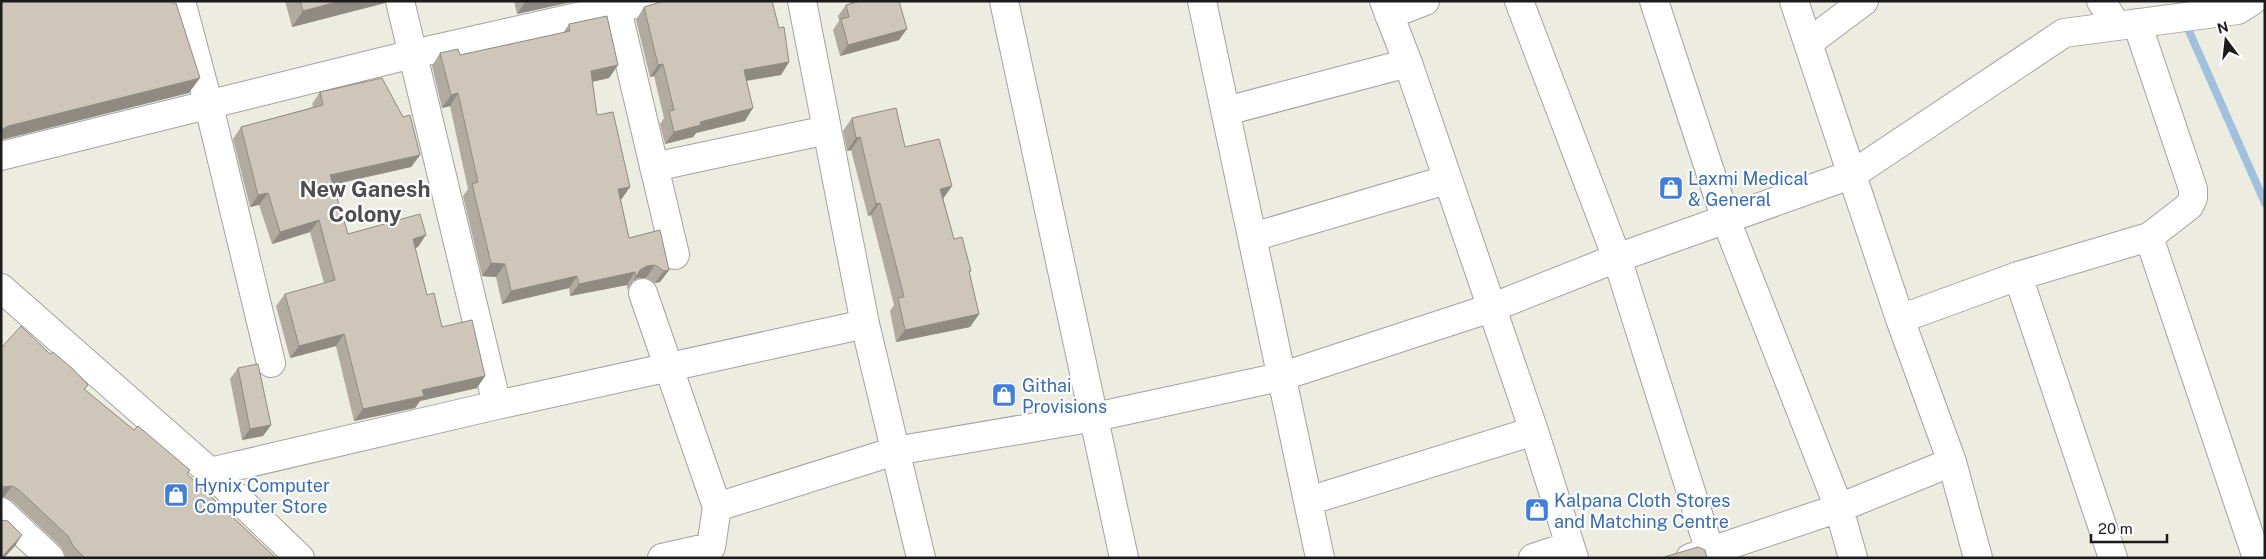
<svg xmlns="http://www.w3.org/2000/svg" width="2266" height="559" viewBox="0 0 2266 559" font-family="'Public Sans',sans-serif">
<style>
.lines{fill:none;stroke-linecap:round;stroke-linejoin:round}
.stream{stroke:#9fc1dd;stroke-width:8}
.minor-casing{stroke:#a2a2a2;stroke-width:30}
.minor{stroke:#fff;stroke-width:28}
.wall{fill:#b0aa9f}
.shaded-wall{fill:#908b82}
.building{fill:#cdc6b9;stroke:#908b82}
.labels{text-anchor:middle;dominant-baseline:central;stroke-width:4.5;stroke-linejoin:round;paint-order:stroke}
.shop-label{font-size:18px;fill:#366cbe;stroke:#fff;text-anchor:start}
.district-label{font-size:22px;font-weight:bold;fill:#4e4e4e;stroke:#fff}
</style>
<rect width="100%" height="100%" fill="#edece0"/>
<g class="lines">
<path class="stream" d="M2185 22 2265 203"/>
<defs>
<path id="minor" d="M181 1 209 106 271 363
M400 1 497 405
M615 1 675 255
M802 1 865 324 921 558
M1004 1 1124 558
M1202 1 1320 558
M1384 1 1408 63 1534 431 1574 558
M1519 1 1617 258 1712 558
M1654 1 1726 220 1839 508 1853 558
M1794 1 1900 319 1952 462 1978 558
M2101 1 2117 26
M1389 15 1425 1
M1808 43 1864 1
M1226 111 1408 63
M1 156 413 54 648 1
M654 167 827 130
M1253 237 1446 180
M2149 237 2257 558
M2018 276 2113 558
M1 288 210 472 300 558
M643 293 717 507
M1900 319 2018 276 2149 237 2189 206 2193 198V189L2137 23
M210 472 497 405 865 324
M1308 501 1534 431
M1 512 50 558
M662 558 711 547 717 507 895 451 1095 417 1280 377 1491 308 1617 258 1853 174 2064 33 2238 10 2252 1
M1533 558 1569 546
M1690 558 1839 508 1952 462"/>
</defs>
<use href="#minor" class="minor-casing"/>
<use href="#minor" class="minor"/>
</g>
<path class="wall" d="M285 1H386L385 3 292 27Z
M514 1H576L517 14Z
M848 1H899V40L840 56 833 30 839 21 838 16 846 5 851 4Z
M644 7 779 28 789 62 781 75 747 81 745 121 696 133 693 137 665 144 660 124 664 118 654 76 650 77 636 20Z
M569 24 618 65 609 78 592 82 597 115 621 200 629 238 669 270 660 282 655 283 646 278H638L633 281 627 290V285L570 296 569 288 502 304 496 277 482 276 463 196 468 189 450 106 442 108 432 66 440 53 460 55 563 33Z
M320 92 420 155 411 167 333 185 348 234 418 247 415 248 427 295 442 327 485 376 477 388 420 401 415 408 354 421 336 346 290 358 276 306 285 294 324 283 310 232 272 244 259 205 250 207 233 139 241 127 313 107 312 104Z
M852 118 905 147 943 198 954 239 971 271 969 273 979 314 970 327 896 342 890 311 894 305 871 215 868 216 851 150 847 151 843 131Z
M1 348 50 354 88 385 85 390 134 430 190 470 187 474 276 558H66L61 547 12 501 4 497H1Z
M238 368 271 425 263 436 242 440 230 379Z"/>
<path class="shaded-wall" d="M340 1H386L385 3 292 27 303 11Z
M531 1H576L517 14 525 2Z
M907 29 899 40 840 56 848 45Z
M789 62 781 75 736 82 744 70Z
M663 64 654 76 650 77 658 65Z
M618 65 609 78 582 84 591 71Z
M200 78 189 93 1 140V130L8 126Z
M458 93 450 106 442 108 451 95Z
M753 108 745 121 696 133 693 137 665 144 674 132 700 122Z
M860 137 851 150 847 151 856 138Z
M420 155 411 167 321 187 330 175Z
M952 186 943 199 940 189Z
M630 187 621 200 609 202 618 189Z
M268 193 259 205 250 207 258 195Z
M880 203 871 215 868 216 876 204Z
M319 220 310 232 272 244 280 232Z
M426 235 418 247 405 251 413 239Z
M491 263 505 264 496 277 482 276Z
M655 265 646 278H638L633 281 640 270 647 266Z
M669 270 660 282 655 283 664 271Z
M635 272 627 285 570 296 579 284Z
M577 276 569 288 502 304 511 291Z
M979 314 970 327 896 342 905 330Z
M344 334 336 346 290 358 299 346Z
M485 376 477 388 420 401 415 408 354 421 363 409 422 390Z
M271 425 263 436 242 440 250 429Z
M12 486 4 497H1V490L4 487Z
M22 535 15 546 4 558H1Z"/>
<path class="building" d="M1 1H173L174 4 176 3 200 78 8 126 1 130Z
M300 1H340L303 11Z
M664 1H772L779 28 784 27 789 62 744 70 753 108 700 122 701 125 674 132 669 111 674 110 663 64 658 65 644 7Z
M861 1H899L907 29 848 45 841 19 849 17 846 5Z
M607 16 618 65 591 71 597 115 613 112 630 187 618 189 629 238 660 230 669 270 664 271 655 265 647 266 640 270 636 277 635 272 579 284 577 276 511 291 505 264 491 263 472 184 478 182 458 93 451 95 440 53 458 49 460 55 570 31 569 24Z
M382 78 403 117 410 115 420 155 330 175 348 234 420 214 426 235 413 239 427 295 434 293 442 327 472 320 485 376 422 390 424 396 363 409 344 334 299 346 285 294 335 280 319 220 280 232 268 193 258 195 241 127 323 105 320 92Z
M896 108 905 147 939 139 952 186 940 189 954 239 962 237 971 271H969L979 314 905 330 898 298 904 297 880 203 876 204 860 137 856 138 852 118Z
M21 326 50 354 53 352 73 369 88 385 84 389 134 430 138 426 190 470 187 474 276 558H85L73 546 68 536 19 490 12 486 4 487 1 484V348Z
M258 364 271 425 250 429 238 368Z
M1 520 8 521 22 535 1 558Z
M1698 547 1705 550 1707 558H1661Z"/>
<defs>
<symbol id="shop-square" viewBox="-11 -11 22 22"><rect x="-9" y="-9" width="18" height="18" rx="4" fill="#3f7fe0" stroke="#fff"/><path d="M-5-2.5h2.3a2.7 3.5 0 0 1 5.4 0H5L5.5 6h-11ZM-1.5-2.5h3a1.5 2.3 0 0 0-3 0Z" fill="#fff"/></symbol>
</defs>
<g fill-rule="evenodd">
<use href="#shop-square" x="1657" y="174" width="28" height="28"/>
<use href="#shop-square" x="990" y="381" width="28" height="28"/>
<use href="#shop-square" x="162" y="481" width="28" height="28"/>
<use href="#shop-square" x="1523" y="496" width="28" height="28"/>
</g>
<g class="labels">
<g class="shop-label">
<text x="1688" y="178">Laxmi Medical<tspan x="1688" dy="21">&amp; General</tspan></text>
<text x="1022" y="385">Githai<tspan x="1022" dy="21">Provisions</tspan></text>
<text x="194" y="485">Hynix Computer<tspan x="194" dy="21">Computer Store</tspan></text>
<text x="1554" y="500">Kalpana Cloth Stores<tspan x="1554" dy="21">and Matching Centre</tspan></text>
</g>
<g class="district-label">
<text x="365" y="189">New Ganesh<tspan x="365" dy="25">Colony</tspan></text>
</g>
</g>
<rect width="2266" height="559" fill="none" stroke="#1b1b1b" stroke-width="5"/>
<g transform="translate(2226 40) rotate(345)" stroke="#ffffff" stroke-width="4" paint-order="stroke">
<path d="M0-4L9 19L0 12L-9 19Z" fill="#1b1b1b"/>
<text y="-8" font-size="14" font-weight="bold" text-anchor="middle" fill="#1b1b1b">N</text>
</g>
<path d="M2091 534v8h76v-8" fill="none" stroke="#1b1b1b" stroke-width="2.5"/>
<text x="2098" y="534" font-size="15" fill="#1b1b1b" stroke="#ffffff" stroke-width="4" paint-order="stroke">20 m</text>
</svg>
